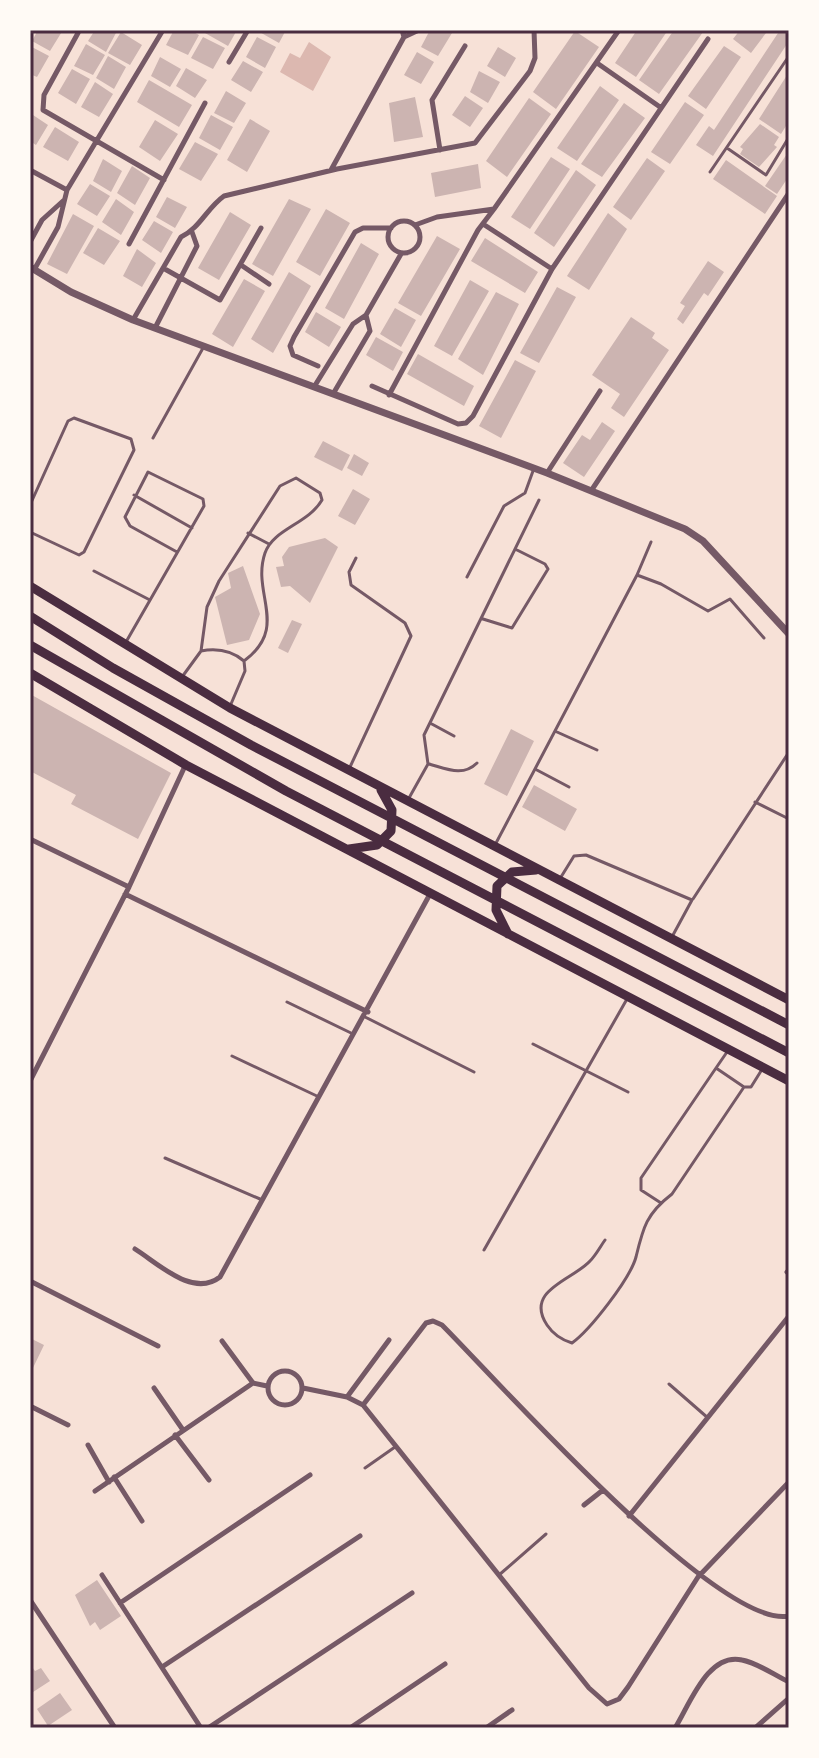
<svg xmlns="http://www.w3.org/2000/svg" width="819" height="1758" viewBox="0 0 819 1758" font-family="Overpass,sans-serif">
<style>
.water{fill:#dcb8b0}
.building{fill:#ccb4b1}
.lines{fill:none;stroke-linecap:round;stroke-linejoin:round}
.service{stroke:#755966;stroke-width:3}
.minor{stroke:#755966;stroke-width:5}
.tertiary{stroke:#755966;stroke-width:7}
.primary{stroke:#4a2c40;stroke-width:9}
.neatline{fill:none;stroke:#4a2c40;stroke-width:3}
</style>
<rect width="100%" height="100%" fill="#f7e1d7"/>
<path class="water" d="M309 42 331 57 313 91 280 72 290 53 300 58Z"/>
<path class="building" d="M38 30H63L50 51 32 41Z
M95 30 117 31 106 52 88 41Z
M174 30H190L199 35 188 55 166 45Z
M207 30H237L228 46 205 33Z
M256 30H286L279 43Z
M430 30 452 33 438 56 421 47Z
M637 30H668L636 77 615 63Z
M674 30 703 32 659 94 639 80Z
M740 30H763L766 33 751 53 733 39Z
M780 30H789V41L713 156 696 145 709 126 714 130Z
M575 31 599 47 556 109 533 92Z
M121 32 142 45 130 65 108 53Z
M203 37 225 48 213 69 191 58Z
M257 37 276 47 265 68 246 57Z
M86 44 105 55 93 75 74 66Z
M30 46 49 56 37 77 30 74Z
M724 46 741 57 706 109 688 96Z
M498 47 516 58 505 77 487 66Z
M417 52 434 62 421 84 404 75Z
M108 56 126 67 114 89 96 78Z
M160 57 181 69 170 87 151 76Z
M243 61 263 72 251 92 231 80Z
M186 68 207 80 195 98 176 86Z
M72 69 90 79 76 104 58 93Z
M479 71 500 82 488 103 470 92Z
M789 72V121L781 134 759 119Z
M149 80 192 105 179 127 137 102Z
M95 82 113 94 99 117 81 107Z
M600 86 619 100 577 161 557 148Z
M226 91 246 103 234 123 214 113Z
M465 96 483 108 470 127 452 115Z
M415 97 423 137 394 142 389 103Z
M529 98 551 114 507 177 486 161Z
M685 102 704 115 670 164 651 152Z
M624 103 645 118 602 177 581 164Z
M30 113 48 125 36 145 30 141Z
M211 115 233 127 220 150 199 138Z
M250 119 270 131 247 172 227 160Z
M155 120 178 134 160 161 139 147Z
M760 124 779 137 774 145 777 147 759 167 740 154 743 149 740 147Z
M55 127 79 142 68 161 43 147Z
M195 142 218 154 201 181 179 169Z
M789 151V176L777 194 765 186Z
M551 157 570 169 530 229 511 217Z
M647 158 665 171 631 220 613 207Z
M103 159 122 171 111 192 93 181Z
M726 160 777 196 765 214 713 179Z
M478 164 481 188 435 197 431 173Z
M132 166 150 178 135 205 117 193Z
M576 170 596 185 554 247 534 233Z
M90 184 110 196 97 216 77 204Z
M167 197 187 207 175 228 156 217Z
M116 199 134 212 121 235 102 222Z
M289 199 311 209 273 276 252 264Z
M326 209 350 223 320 276 296 262Z
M230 212 251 225 219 280 198 268Z
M608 213 627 229 589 290 567 276Z
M73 214 94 226 67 274 47 264Z
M154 221 173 232 161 253 142 240Z
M98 228 120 241 104 265 83 253Z
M437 236 460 249 421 316 398 303Z
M485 238 538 272 525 293 471 261Z
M361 243 379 254 344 319 325 308Z
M137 249 156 263 142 287 123 276Z
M708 261 724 272 708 296 704 293 683 324 677 319 685 306 680 303Z
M289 272 311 286 273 353 251 339Z
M244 279 265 291 233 347 212 334Z
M470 280 489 291 452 356 434 346Z
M557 287 576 297 539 363 520 353Z
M496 292 519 304 483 375 458 359Z
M395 308 416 320 401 347 380 334Z
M316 312 341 327 329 347 305 332Z
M631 317 655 333 652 338 669 350 624 417 611 408 620 394 592 375Z
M376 337 403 352 393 371 366 355Z
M418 354 474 386 464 406 407 374Z
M515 360 536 371 501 438 479 426Z
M602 422 615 431 584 477 563 463 582 435 590 440Z
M323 441 350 455 342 471 314 457Z
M354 454 369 463 362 476 347 468Z
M353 489 370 499 355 525 338 516Z
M325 538 338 547 310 603 290 586 281 587 276 567 284 566 282 557 289 547Z
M243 566 260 614 249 640 227 645 215 597 231 588 228 573Z
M292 620 302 624 288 653 278 648Z
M30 694 171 773 138 839 71 804 76 795 30 771Z
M511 729 534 741 507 796 484 784Z
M534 785 577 809 565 831 522 807Z
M30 1338 44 1345 32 1370 30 1369Z
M97 1580 121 1616 100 1630 95 1622 90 1626 75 1595Z
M30 1664 35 1671 41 1668 50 1681 30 1694Z
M60 1693 72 1710 48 1726 37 1709Z"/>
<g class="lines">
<path class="service" d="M727 148 766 175 789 137
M710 172 789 56
M153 438 203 348
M134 495 192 528
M30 505 68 421 74 418 131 439 134 450 84 552 79 555 30 532
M248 533 269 544
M94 571 148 599
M637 575 651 542
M467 577 504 506 525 493 533 471
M483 619 512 628 548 569 545 564 517 550
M126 642 204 506 203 499 148 472 125 517 130 526 177 552
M201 651 207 607 219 581 280 486 296 478 320 493 322 500C308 524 273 529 265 553 251 594 290 627 244 661
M182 677 201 651C217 648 231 650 244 661L245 671 231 704
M430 723 454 736
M557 732 597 750
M429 764C447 769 463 777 477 763
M350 767 411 636 405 623 351 585 349 572 356 558
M535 769 569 787
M409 798 428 764 424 735 539 500
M755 802 789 819
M495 845 637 575 661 584 708 611 730 599 764 638
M561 877 574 856 586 855 692 900 673 935
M693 899 789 752
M287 1002 351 1033
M365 1017 474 1072
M533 1044 628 1092
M727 1052 716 1068 744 1087H751L761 1071
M232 1056 319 1097
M165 1158 260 1199
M661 1203 641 1190V1178L716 1068
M605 1240C600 1247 596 1255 590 1261 573 1280 524 1290 547 1325 553 1334 562 1340 572 1343 590 1330 630 1279 636 1257 643 1228 646 1214 672 1194L744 1087
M484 1250 627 999
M669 1384 708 1418
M365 1468 395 1447
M499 1575 546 1534"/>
<path class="minor" d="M78 33 44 95 43 110 164 180
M404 37 419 30
M229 62 248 30
M597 63 660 107
M440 150 432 100 465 46
M30 170 67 190
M331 170 404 37 402 30
M388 237a16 16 0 1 1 32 0a16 16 0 1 1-32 0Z
M483 224 552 269
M415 225 437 217 494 209 619 30
M30 242 42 220 63 201
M129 244 205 103
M241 265 269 284
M163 268 220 300 261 228
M34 270 58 227 67 190 163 30
M133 320 181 237C200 228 207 208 224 196L337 169 475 143 530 71 535 58 534 30
M155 328 197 246 192 232
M318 366 293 355 290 346 294 337 355 232 363 228H391
M372 386 458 424 466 423 473 416 552 269 708 39
M314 387 353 324 366 315 401 254
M333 394 370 331 366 315
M389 395 478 230 494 209
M547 473 600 391
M591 491 789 193
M30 839 129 887
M125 894 368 1012
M30 1081 129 887 185 766
M135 1249C159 1264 193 1298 220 1277L430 894
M787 1272 789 1274
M30 1281 158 1346
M222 1341 253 1383
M268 1388a17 17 0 1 1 34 0a17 17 0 1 1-34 0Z
M154 1388 183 1430
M303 1388 347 1397 363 1405
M347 1397 389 1340
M30 1406 68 1425
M175 1435 209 1480
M88 1445 109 1482
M114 1477 142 1521
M789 1482 698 1577 628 1687 619 1699 607 1704 589 1688 363 1405 426 1323 433 1321 442 1325C496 1379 719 1630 789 1616
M95 1491 253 1383 267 1386
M584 1505 603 1490
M629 1516 789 1316
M102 1575 201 1728
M30 1600 115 1728
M120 1603 310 1475
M162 1667 360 1536
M208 1728 412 1593
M350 1728 445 1664
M486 1728 512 1710
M675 1728C690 1704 708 1652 742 1660 758 1663 774 1675 789 1682
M755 1728 789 1698"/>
<path class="tertiary" d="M30 267 71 292 133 320 547 473 685 529 703 541 789 634"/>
<path class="primary" d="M30 586 230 708 789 1000
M30 616 113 668 251 745 789 1025
M30 645 286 791 789 1053
M30 673 186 765 789 1081
M349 849 377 845 391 831 392 810 381 790
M508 934 496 910 497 886 512 872 536 870"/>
</g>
<rect width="819" height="1758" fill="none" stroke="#fffaf5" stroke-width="64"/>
<rect x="32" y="32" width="755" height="1694" class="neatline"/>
</svg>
